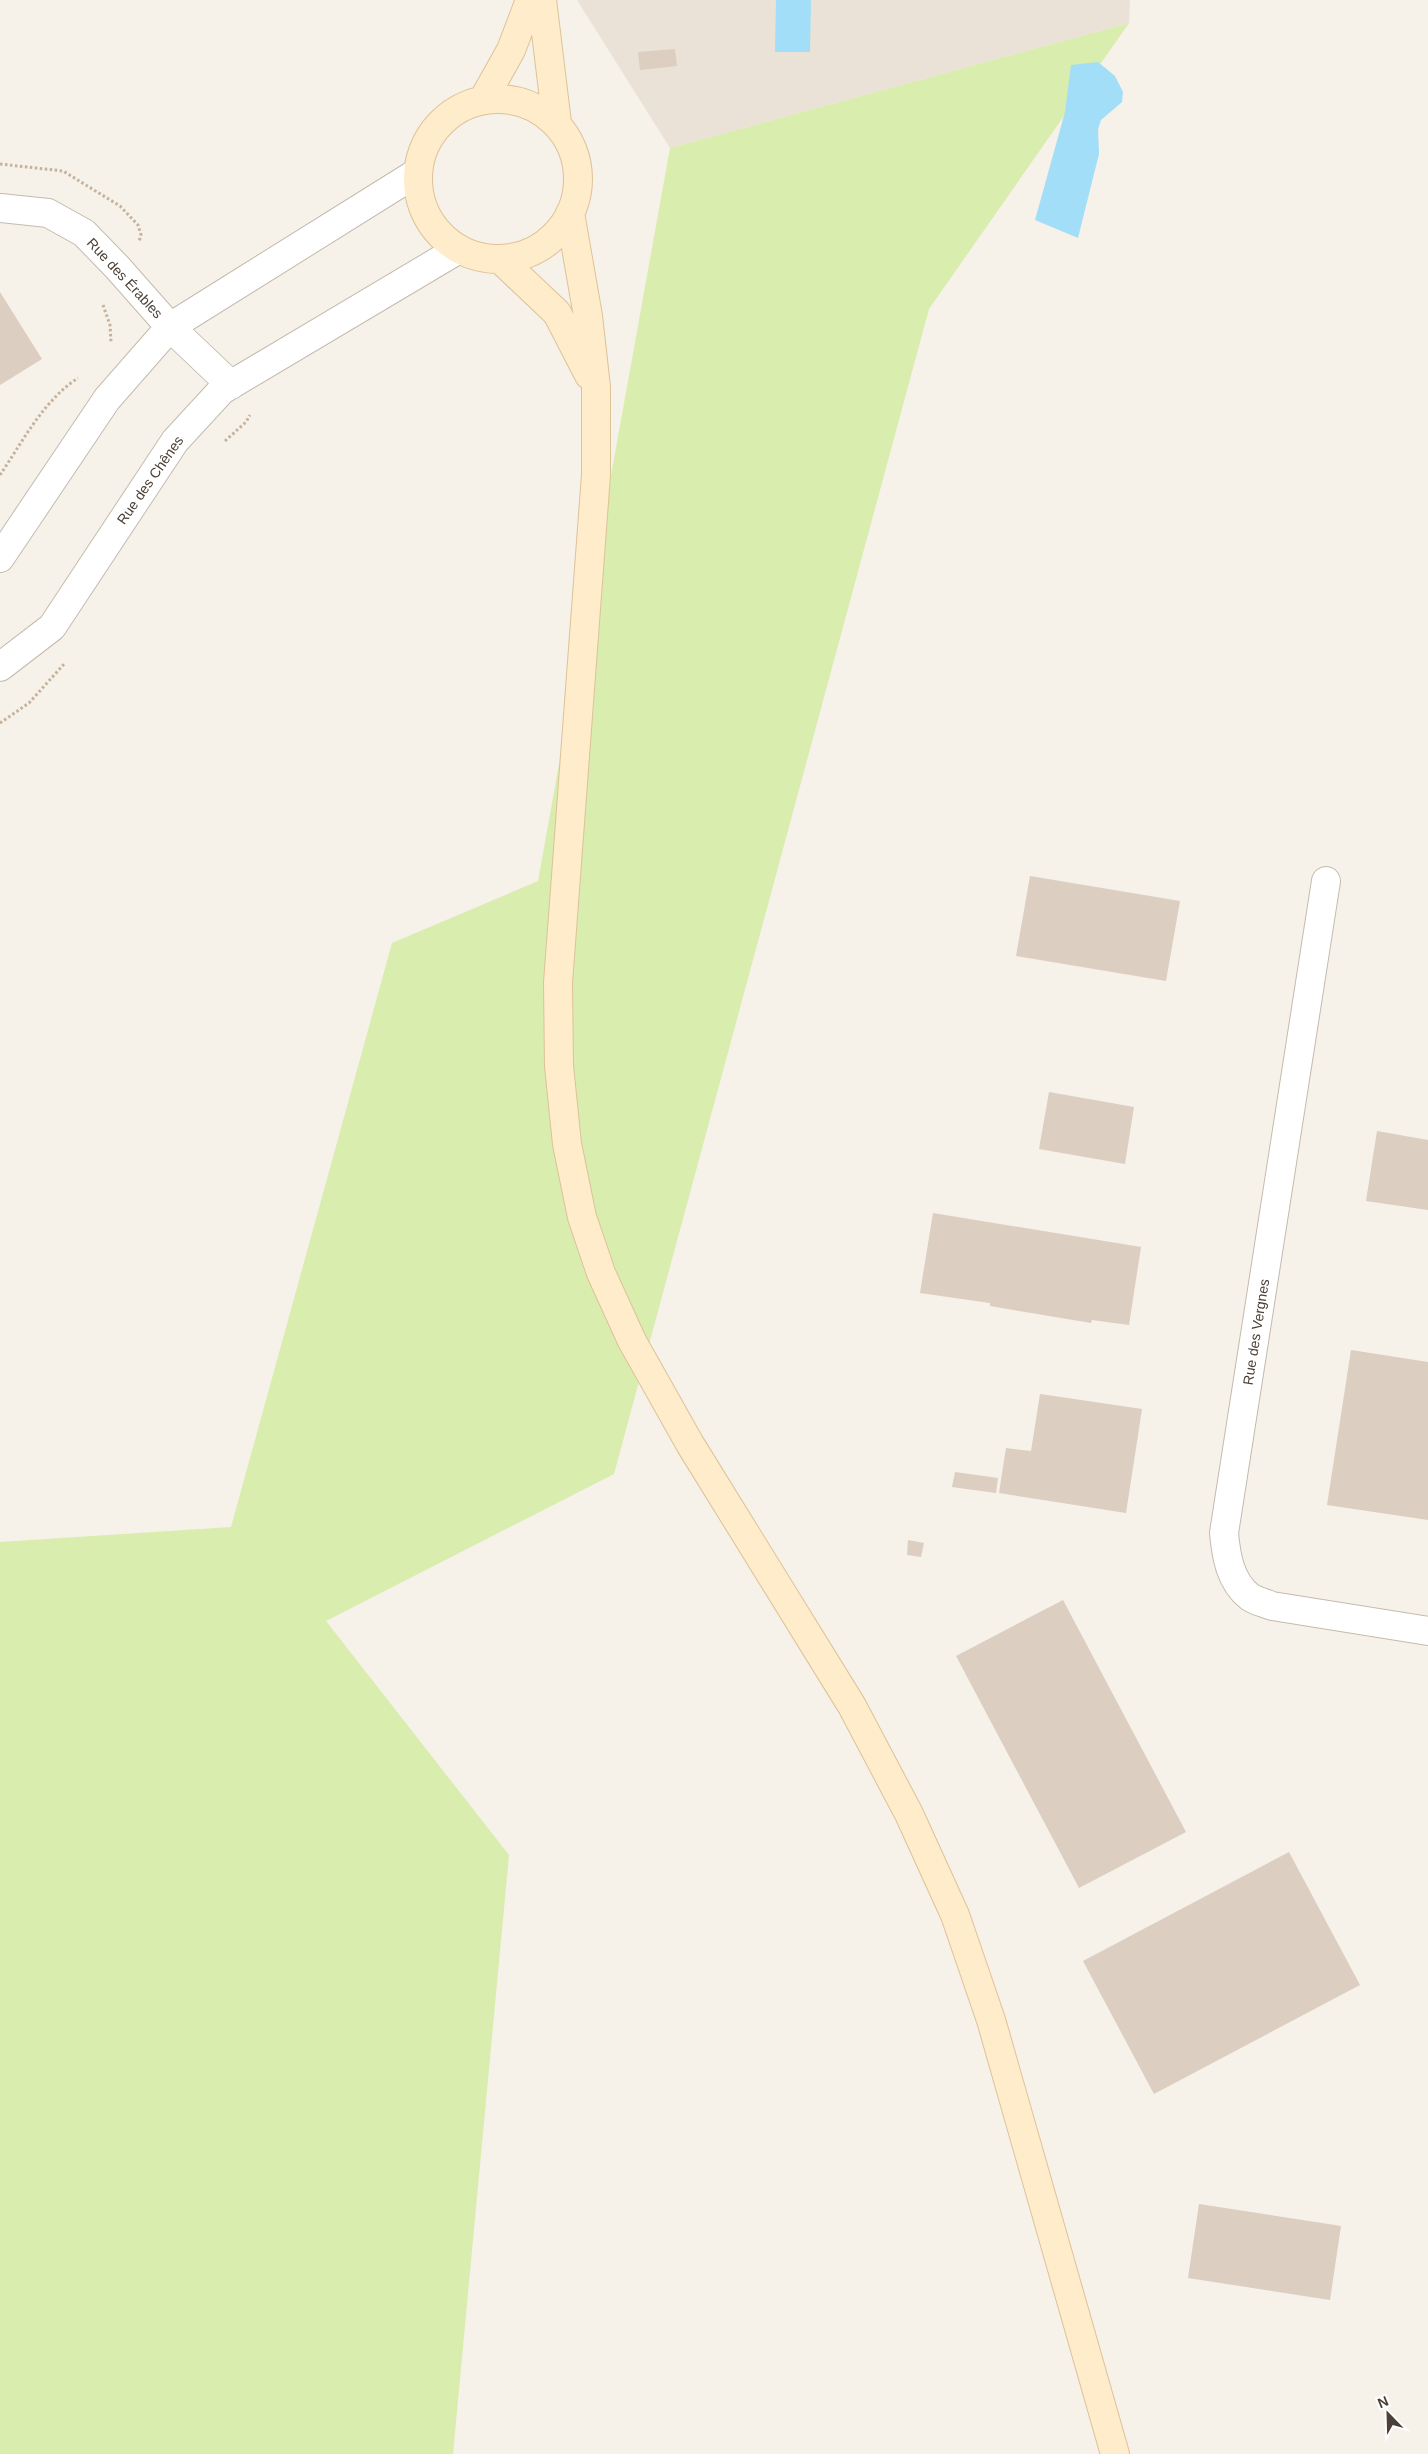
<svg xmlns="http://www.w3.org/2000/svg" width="1428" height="2454" viewBox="0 0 1428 2454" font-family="Arial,sans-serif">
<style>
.residential{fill:#eae2d7}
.green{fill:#d9edaf}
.water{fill:#a2def7}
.building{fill:#dccec1}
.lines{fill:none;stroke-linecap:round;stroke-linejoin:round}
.street-casing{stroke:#c5baae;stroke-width:30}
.secondary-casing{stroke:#ddc298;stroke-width:30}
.path{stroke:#c6b19b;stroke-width:3;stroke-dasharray:2.5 2.5;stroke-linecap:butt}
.street{stroke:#fff;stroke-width:28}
.secondary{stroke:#ffecca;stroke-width:28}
.labels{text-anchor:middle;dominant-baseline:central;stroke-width:4.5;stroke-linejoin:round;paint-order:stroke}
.street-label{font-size:14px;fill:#4b4037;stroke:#fff}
</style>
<rect width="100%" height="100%" fill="#f6f1e9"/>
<path class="residential" d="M577 0H1130L1129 23 670 148Z"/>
<path class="green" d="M1129 23 929 309 614 1474 326 1621 509 1855 453 2454H0V1542L231 1527 392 943 538 881 670 148Z"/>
<path class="water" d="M776 0H811L810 52H775Z
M1098 62 1115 76 1123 92 1122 102 1101 120 1098 129 1099 154 1078 238 1035 220 1065 112 1071 65Z"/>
<path class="building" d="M675 49 677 66 640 70 638 52Z
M0 292 42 359 0 385Z
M1030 876 1180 901 1166 981 1016 956Z
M1049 1092 1134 1107 1125 1164 1039 1149Z
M1377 1131 1428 1140V1210L1366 1201Z
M933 1213 1141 1247 1129 1325 1092 1320 1091 1323 990 1306V1303L920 1293Z
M1351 1350 1428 1362V1520L1327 1505Z
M1040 1394 1142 1409 1126 1513 999 1493 1006 1448 1031 1451Z
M955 1472 998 1478 996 1493 952 1487Z
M908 1540 924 1543 921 1557 907 1555Z
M1063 1600 1186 1832 1079 1888 956 1656Z
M1289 1852 1360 1985 1154 2094 1083 1961Z
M1199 2204 1341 2226 1330 2300 1188 2278Z"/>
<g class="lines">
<defs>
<path id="street" d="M0 208 48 213 84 233 117 267 170 327 231 385
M0 558 107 399 170 327 418 172
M0 667 52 627 175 441 222 390 459 249
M1326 881 1224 1533C1226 1555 1230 1582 1250 1597 1256 1601 1265 1603 1272 1606L1428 1631"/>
<path id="secondary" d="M542 0 557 123
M418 179a80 80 0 1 1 160 0a80 80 0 1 1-160 0Z
M483 100 511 50 530 0
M570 213 588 316 596 387V475L558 983 559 1066 567 1144 582 1217 601 1273 632 1341 690 1444 852 1706 909 1814 955 1915 991 2020 1115 2454
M500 259 557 313 589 375"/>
</defs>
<use href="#street" class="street-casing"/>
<use href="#secondary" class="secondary-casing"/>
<path class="path" d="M0 164 63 171 120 206 138 225 141 235 139 242
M103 305 110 325 111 342
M225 441 246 422 250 415
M0 475C23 441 43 401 78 378
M0 723 29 703 65 663"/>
<use href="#street" class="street"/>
<use href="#secondary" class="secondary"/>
</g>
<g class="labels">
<g class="street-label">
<text transform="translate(125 278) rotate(47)">Rue des Érables</text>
<text transform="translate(150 480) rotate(-55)">Rue des Chênes</text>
<text transform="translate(1256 1332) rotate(-81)">Rue des Vergnes</text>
</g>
</g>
<g transform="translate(1388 2414) rotate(337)" stroke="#ffffff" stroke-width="4" paint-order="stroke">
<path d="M0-4L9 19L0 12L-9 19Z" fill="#4b4037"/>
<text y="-8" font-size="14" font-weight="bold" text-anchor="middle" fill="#4b4037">N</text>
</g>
</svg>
